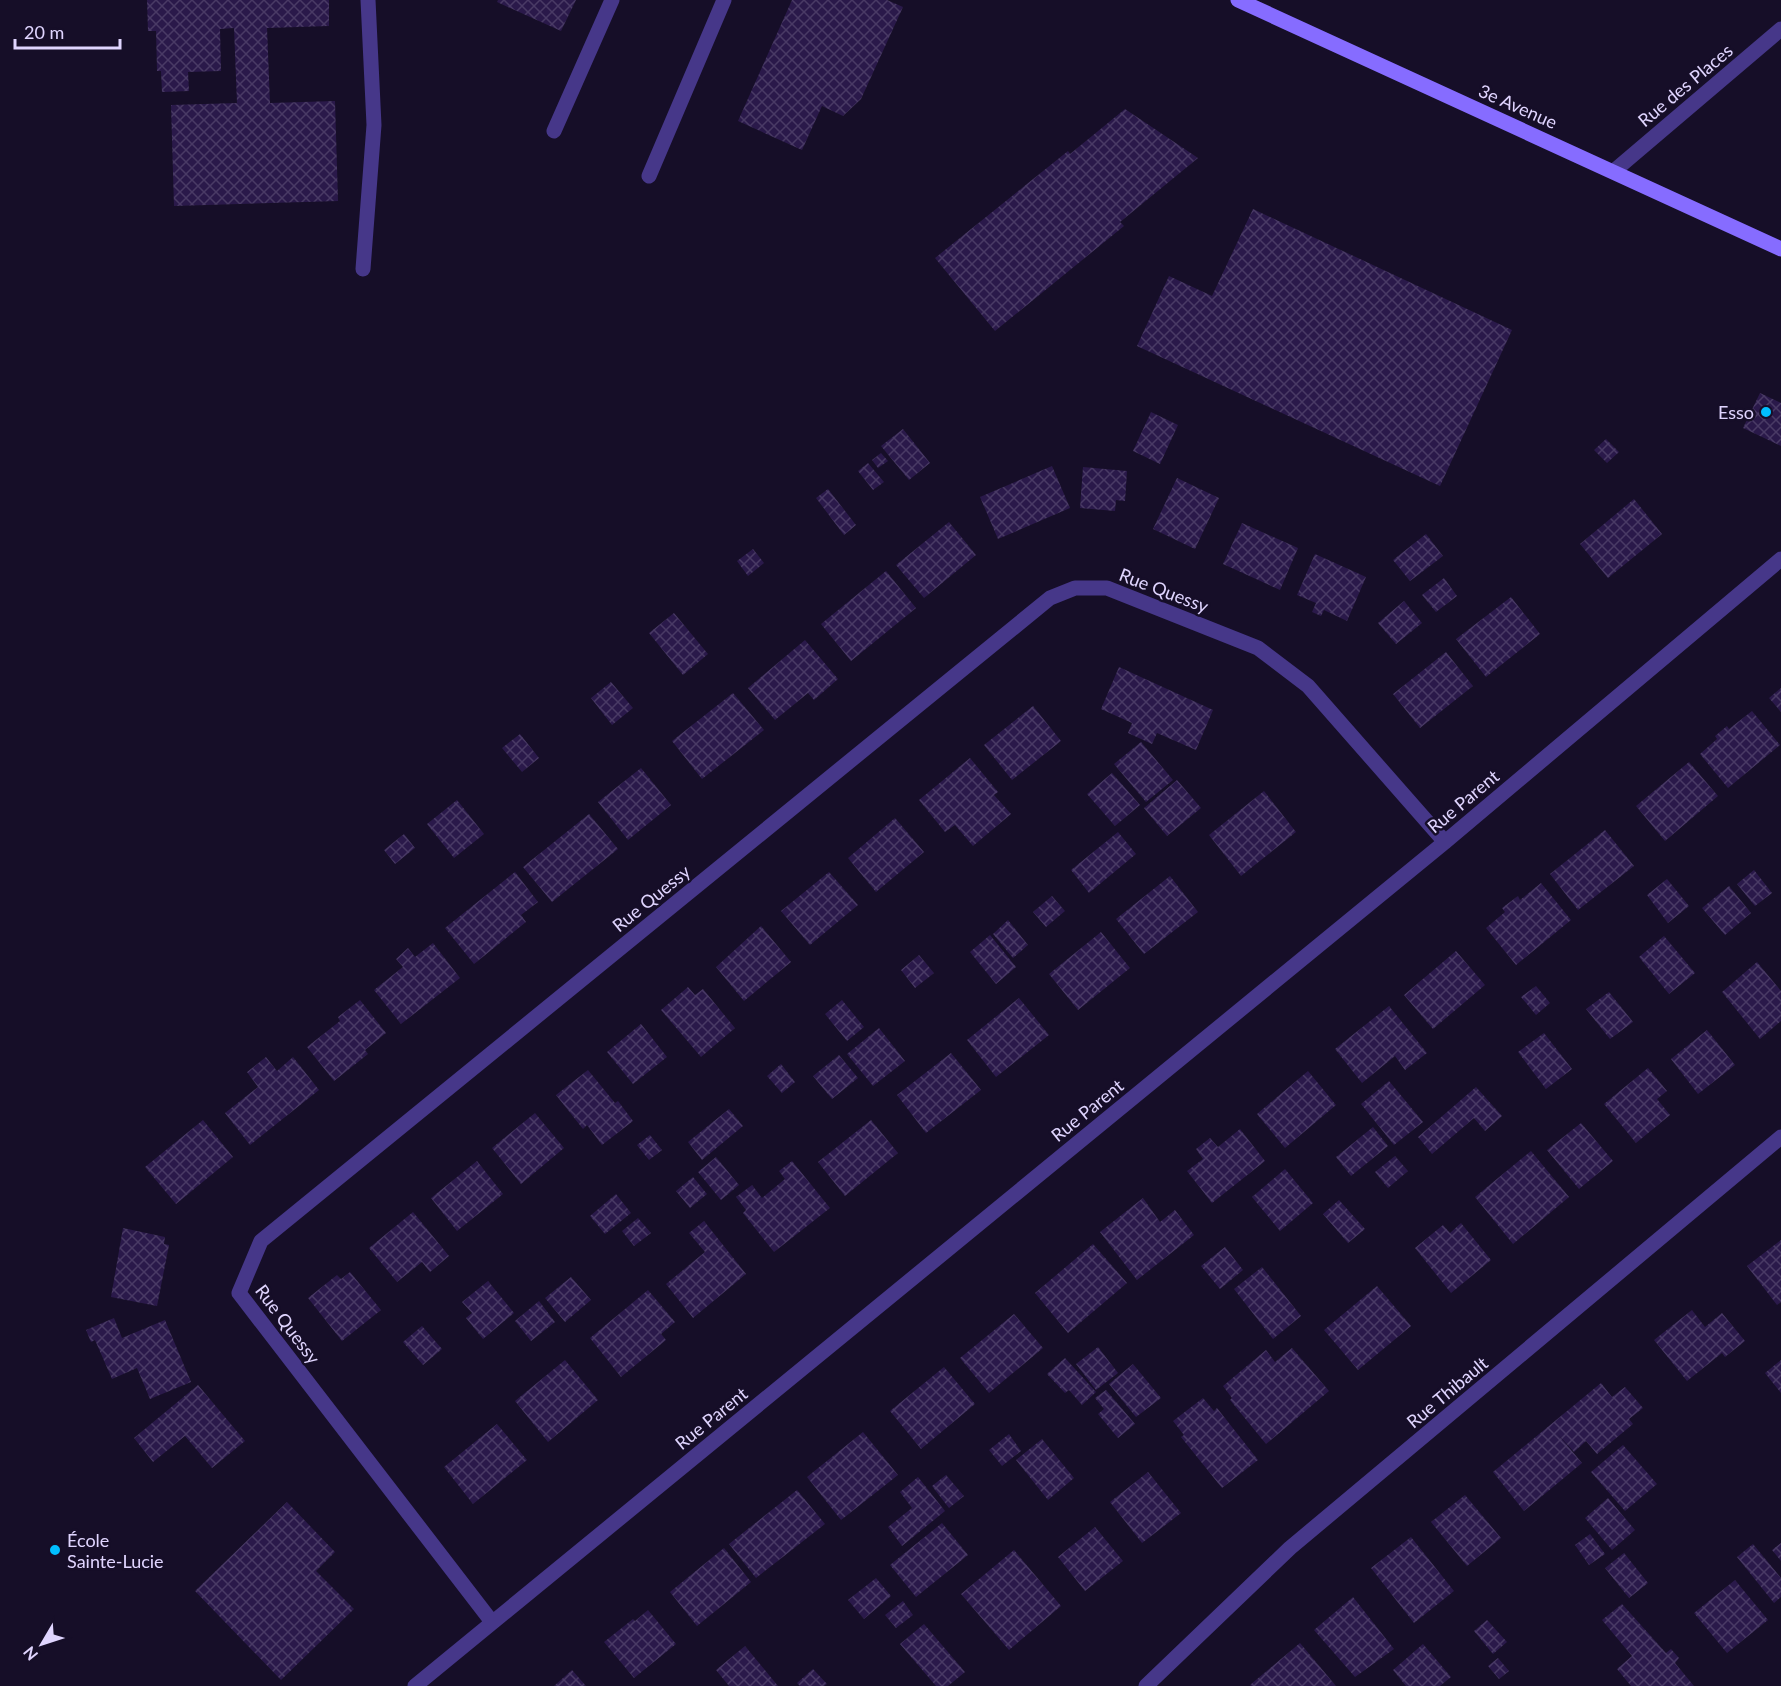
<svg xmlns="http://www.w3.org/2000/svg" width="1781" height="1686" viewBox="0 0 1781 1686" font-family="Lato,sans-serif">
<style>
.building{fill:url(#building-cross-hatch)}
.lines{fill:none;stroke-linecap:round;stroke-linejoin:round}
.service{stroke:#463789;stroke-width:15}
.minor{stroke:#463789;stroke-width:15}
.secondary{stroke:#866cff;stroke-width:15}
.poi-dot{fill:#01bfff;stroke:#160e28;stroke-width:2}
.labels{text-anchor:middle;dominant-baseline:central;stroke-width:5;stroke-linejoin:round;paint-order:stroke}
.street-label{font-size:18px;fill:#e0d5ff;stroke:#160e28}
.poi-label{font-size:18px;fill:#e0d5ff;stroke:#160e28;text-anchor:end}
</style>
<defs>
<pattern id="building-cross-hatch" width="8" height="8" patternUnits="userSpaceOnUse" patternTransform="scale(1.5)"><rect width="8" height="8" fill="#2a194a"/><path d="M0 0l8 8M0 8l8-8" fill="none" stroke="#493a65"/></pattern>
</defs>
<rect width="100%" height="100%" fill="#160e28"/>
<path class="building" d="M147 0H329V26L267 28 270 103 335 101 338 201 174 206 171 105 237 103 234 28 220 29 221 71 188 72 189 91 162 92 161 71H157L156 31H148Z
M498 0H576L561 31 497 2Z
M792 0H887L903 7 861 99 843 116 822 106 802 150 738 121Z
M1125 109 1198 158 1120 222 1124 226 995 331 935 258 1068 151 1070 154Z
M1253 209 1512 330 1440 486 1137 346 1169 276 1212 296Z
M1760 393 1781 403V446L1743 428Z
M1151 412 1178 425 1160 464 1133 451Z
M903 429 930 463 909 480 881 446Z
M1606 439 1619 452 1607 463 1594 450Z
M881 453 888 461 878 468 872 460Z
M868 463 884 482 873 490 858 471Z
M1052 466 1070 508 998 539 980 497Z
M1083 467 1127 471 1125 501 1116 500 1115 511 1080 508Z
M1177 478 1219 498 1195 549 1153 529Z
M828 489 856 525 844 535 816 498Z
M1634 499 1662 534 1608 578 1580 544Z
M949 522 976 555 924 598 896 565Z
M1242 523 1298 548 1280 590 1223 564Z
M1426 534 1443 556 1410 581 1393 560Z
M753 549 764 563 748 576 737 561Z
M1315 554 1366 577 1347 621 1324 610 1321 616 1312 612 1316 603 1297 595Z
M886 571 916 608 851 661 821 624Z
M1444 578 1457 596 1436 612 1422 595Z
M1511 597 1540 634 1486 677 1456 639Z
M1404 601 1422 623 1396 644 1378 623Z
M674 613 708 654 683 675 649 633Z
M805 640 838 679 814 700 808 693 775 720 748 688Z
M1446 652 1473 686 1420 728 1393 694Z
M1119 667 1213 710 1196 750 1157 733 1152 744 1128 733 1132 723 1101 709Z
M611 682 633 708 612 725 591 698Z
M1781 688V712L1769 698Z
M733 693 764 730 702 779 672 741Z
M1033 706 1061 741 1012 780 984 745Z
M1752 711 1780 745 1728 788 1700 754 1717 739 1715 736 1727 726 1729 729Z
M520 734 539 758 522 772 502 748Z
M1141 742 1173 780 1146 802 1114 764Z
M970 758 998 792 994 795 1011 814 973 846 955 825 945 832 919 800Z
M1689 762 1718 796 1665 841 1636 806Z
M641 768 671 805 628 840 598 802Z
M1112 773 1140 805 1115 826 1087 794Z
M1177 780 1201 808 1167 836 1144 808Z
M1264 791 1296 832 1241 876 1209 835Z
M457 800 484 834 454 858 427 824Z
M589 814 618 849 552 902 523 867Z
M895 818 924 852 876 892 848 858Z
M1605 830 1634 866 1578 910 1550 874Z
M1118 832 1136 854 1089 893 1071 870Z
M404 834 415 848 395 864 384 850Z
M1754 870 1772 893 1755 906 1737 884Z
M515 872 538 902 521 915 526 922 474 964 445 928Z
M829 872 858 905 810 945 781 911Z
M1170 876 1198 912 1144 954 1116 919Z
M1667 879 1689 906 1668 923 1647 895Z
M1541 883 1571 920 1516 965 1486 928 1505 912 1502 908 1518 896 1520 900Z
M1729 886 1751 913 1725 935 1702 908Z
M1052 896 1065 911 1046 927 1033 912Z
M1008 920 1028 945 1013 958 993 934Z
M761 926 791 962 744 1001 716 967Z
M1101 932 1130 968 1078 1010 1049 974Z
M990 935 1016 967 996 984 970 952Z
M1664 936 1695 973 1669 994 1639 957Z
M433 943 460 978 401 1024 374 990 403 967 396 959 408 948 415 957Z
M1456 951 1485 985 1433 1029 1404 995Z
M919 955 934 973 915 988 901 970Z
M1757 962 1781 991V1021L1760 1039 1722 992Z
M1536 986 1550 1003 1536 1015 1521 997Z
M688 987 695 995 703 989 735 1028 701 1057 661 1010Z
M1609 992 1633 1022 1610 1039 1586 1009Z
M1019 998 1049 1035 996 1077 967 1040Z
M360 1000 386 1033 365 1050 368 1054 334 1081 307 1047 340 1021 338 1017Z
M842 1000 864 1027 847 1041 825 1014Z
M1389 1006 1427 1053 1405 1070 1395 1056 1362 1083 1335 1049Z
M641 1024 667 1057 633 1084 607 1052Z
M879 1028 905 1061 873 1086 847 1054Z
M1707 1030 1735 1065 1698 1094 1671 1059Z
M1544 1033 1572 1069 1546 1089 1518 1052Z
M951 1053 981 1090 926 1133 897 1095Z
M839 1055 858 1078 832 1099 813 1076Z
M266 1057 277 1071 293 1057 319 1090 250 1145 225 1113 258 1087 247 1072Z
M781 1064 795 1082 782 1093 767 1076Z
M1648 1068 1667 1091 1657 1099 1670 1115 1636 1143 1604 1104Z
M588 1070 615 1103 618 1101 633 1121 602 1145 587 1125 583 1129 556 1095Z
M1308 1071 1336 1105 1285 1148 1257 1114Z
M1389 1081 1423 1122 1394 1145 1361 1104Z
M1476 1087 1502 1116 1485 1131 1474 1118 1432 1154 1418 1137Z
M729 1109 743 1126 702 1160 688 1142Z
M535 1113 564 1148 521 1184 492 1148Z
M203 1120 233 1157 176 1204 145 1167Z
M871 1120 898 1153 845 1196 818 1162Z
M1581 1123 1613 1161 1579 1189 1547 1150Z
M1373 1127 1388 1146 1351 1176 1336 1157Z
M1240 1129 1265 1161 1212 1203 1187 1171 1203 1159 1196 1149 1210 1138 1218 1147Z
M650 1135 662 1150 649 1160 637 1145Z
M1531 1151 1569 1197 1513 1244 1475 1197Z
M1395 1156 1408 1171 1388 1188 1375 1172Z
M716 1157 739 1185 721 1200 698 1172Z
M477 1161 503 1194 457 1231 431 1198Z
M792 1161 830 1208 774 1252 743 1213 746 1210 736 1197 752 1185 762 1198 785 1179 779 1171Z
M1285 1169 1313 1203 1280 1231 1252 1197Z
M693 1177 707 1194 690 1208 676 1191Z
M616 1194 631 1213 605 1234 590 1216Z
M1143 1198 1160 1222 1175 1210 1194 1235 1137 1280 1100 1232Z
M1339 1200 1365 1229 1348 1243 1323 1214Z
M413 1212 449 1256 430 1272 422 1262 397 1282 369 1248Z
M638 1218 651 1233 634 1246 622 1231Z
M704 1221 746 1274 693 1318 666 1284 705 1252 689 1233Z
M1461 1223 1491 1260 1451 1293 1415 1248 1443 1225 1450 1233Z
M123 1228 165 1237 164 1244 169 1245 157 1306 111 1297Z
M1781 1240V1302L1777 1305 1747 1266Z
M1093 1244 1127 1283 1068 1333 1035 1293Z
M1225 1247 1243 1270 1220 1289 1201 1266Z
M1262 1267 1301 1316 1273 1339 1234 1289Z
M350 1272 381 1310 342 1341 308 1298 337 1275 341 1279Z
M571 1277 591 1300 565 1322 545 1298Z
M488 1281 514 1313 483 1339 466 1318 472 1313 462 1302Z
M1377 1286 1411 1326 1358 1370 1324 1330Z
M648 1290 675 1322 661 1334 666 1340 621 1377 590 1338Z
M539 1301 555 1322 531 1341 515 1321Z
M1692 1310 1705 1327 1722 1313 1745 1341 1725 1357 1722 1353 1687 1381 1654 1340Z
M1014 1314 1043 1348 989 1393 960 1358Z
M114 1318 122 1338 165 1320 191 1382 150 1399 137 1368 112 1379 95 1340 91 1342 86 1330Z
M422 1326 442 1349 423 1365 403 1342Z
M1098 1347 1118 1373 1096 1390 1076 1364Z
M1292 1348 1329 1391 1266 1444 1230 1400 1232 1398 1223 1386 1266 1350 1275 1362Z
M1065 1358 1096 1392 1082 1405 1069 1390 1065 1393 1047 1374Z
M565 1360 598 1400 548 1442 515 1401Z
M1781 1360V1393L1765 1373Z
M1133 1364 1161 1398 1136 1417 1109 1384Z
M944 1367 975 1404 921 1449 890 1411Z
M1601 1383 1612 1397 1625 1387 1643 1408 1629 1419 1633 1424 1597 1454 1586 1441 1574 1452 1556 1432 1582 1463 1524 1511 1493 1472Z
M198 1385 245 1441 212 1468 185 1436 153 1462 134 1438Z
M1106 1390 1135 1424 1118 1438 1098 1414 1104 1409 1095 1398Z
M1203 1398 1214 1411 1217 1408 1258 1460 1222 1488 1181 1437 1184 1435 1173 1421Z
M497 1424 527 1460 473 1504 444 1467Z
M863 1432 898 1475 841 1520 807 1477Z
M1009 1434 1021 1451 1002 1466 989 1450Z
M1042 1439 1074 1478 1048 1500 1016 1460Z
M1623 1445 1657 1484 1625 1511 1591 1472Z
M1148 1472 1181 1513 1142 1543 1110 1502Z
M946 1475 964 1496 949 1508 932 1486Z
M918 1477 945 1511 902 1546 888 1527 912 1508 900 1492Z
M797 1490 825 1524 756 1578 729 1544Z
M1465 1495 1501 1538 1467 1566 1431 1522Z
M1608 1498 1635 1530 1612 1550 1585 1518Z
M287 1502 335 1552 316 1571 354 1609 281 1680 195 1591Z
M942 1523 968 1555 916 1597 890 1565Z
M1095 1527 1123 1561 1085 1591 1058 1557Z
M1590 1534 1605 1554 1589 1565 1575 1545Z
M1411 1537 1454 1591 1414 1623 1371 1568Z
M1781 1543V1561L1772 1550Z
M1753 1544 1781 1578V1597L1774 1603 1737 1557Z
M724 1548 751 1582 697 1626 670 1592Z
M1014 1550 1061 1606 1009 1650 961 1594Z
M1624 1553 1648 1583 1629 1598 1605 1568Z
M876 1578 891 1596 864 1619 848 1600Z
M1735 1580 1768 1620 1727 1653 1694 1613Z
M1353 1597 1394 1649 1355 1677 1314 1630Z
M903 1601 913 1615 896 1628 885 1615Z
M1622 1604 1666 1653 1671 1649 1679 1658 1675 1663 1694 1686H1631L1617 1669 1632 1656 1602 1620Z
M648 1610 676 1644 634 1678 604 1642 633 1619 635 1621Z
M1487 1620 1507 1642 1493 1654 1474 1631Z
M924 1624 965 1672 948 1686H936L900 1644Z
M1300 1643 1336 1686H1251L1250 1685Z
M1423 1644 1451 1677 1440 1686H1406L1393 1670Z
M745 1646 778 1686H729L716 1670Z
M1498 1658 1509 1671 1499 1679 1488 1666Z
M813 1669 827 1684 824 1686H800L797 1683Z
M572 1670 586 1686H554Z"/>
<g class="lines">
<path class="service" d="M554 131 612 0
M649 176 724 0
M363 269 374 125 368 0"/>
<path class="minor" d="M1614 171 1781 29
M492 1622 239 1293 261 1241 1050 598 1075 588H1107L1258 648 1308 686 1445 842
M415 1686 1445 842 1781 559
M1146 1686 1290 1548 1781 1137"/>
<path class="secondary" d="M1238 0 1781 249"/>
</g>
<g class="poi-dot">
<circle cx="1766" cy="412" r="6"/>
<circle cx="55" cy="1550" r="6"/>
</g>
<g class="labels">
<g class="street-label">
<text transform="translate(1685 85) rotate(-40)">Rue des Places</text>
<text transform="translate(1518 106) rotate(24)">3e Avenue</text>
<text transform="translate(1164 590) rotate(21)">Rue Quessy</text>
<text transform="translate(1463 801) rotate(-40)">Rue Parent</text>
<text transform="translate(651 898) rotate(-39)">Rue Quessy</text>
<text transform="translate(1087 1110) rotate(-39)">Rue Parent</text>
<text transform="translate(288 1324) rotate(53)">Rue Quessy</text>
<text transform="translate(1447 1392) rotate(-40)">Rue Thibault</text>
<text transform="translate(711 1418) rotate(-39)">Rue Parent</text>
</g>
<g class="poi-label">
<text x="1754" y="412">Esso</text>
<text x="67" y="1540" text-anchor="start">École<tspan x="67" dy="21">Sainte-Lucie</tspan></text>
</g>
</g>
<g transform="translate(42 1644) rotate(231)" stroke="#160e28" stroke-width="4.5" paint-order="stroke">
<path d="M0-4.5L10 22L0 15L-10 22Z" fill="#e0d5ff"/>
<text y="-9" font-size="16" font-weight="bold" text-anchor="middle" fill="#e0d5ff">N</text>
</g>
<path d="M15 39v9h105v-9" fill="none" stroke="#e0d5ff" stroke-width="3"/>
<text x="24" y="39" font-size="18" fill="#e0d5ff" stroke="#160e28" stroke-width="4.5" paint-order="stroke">20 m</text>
</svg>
